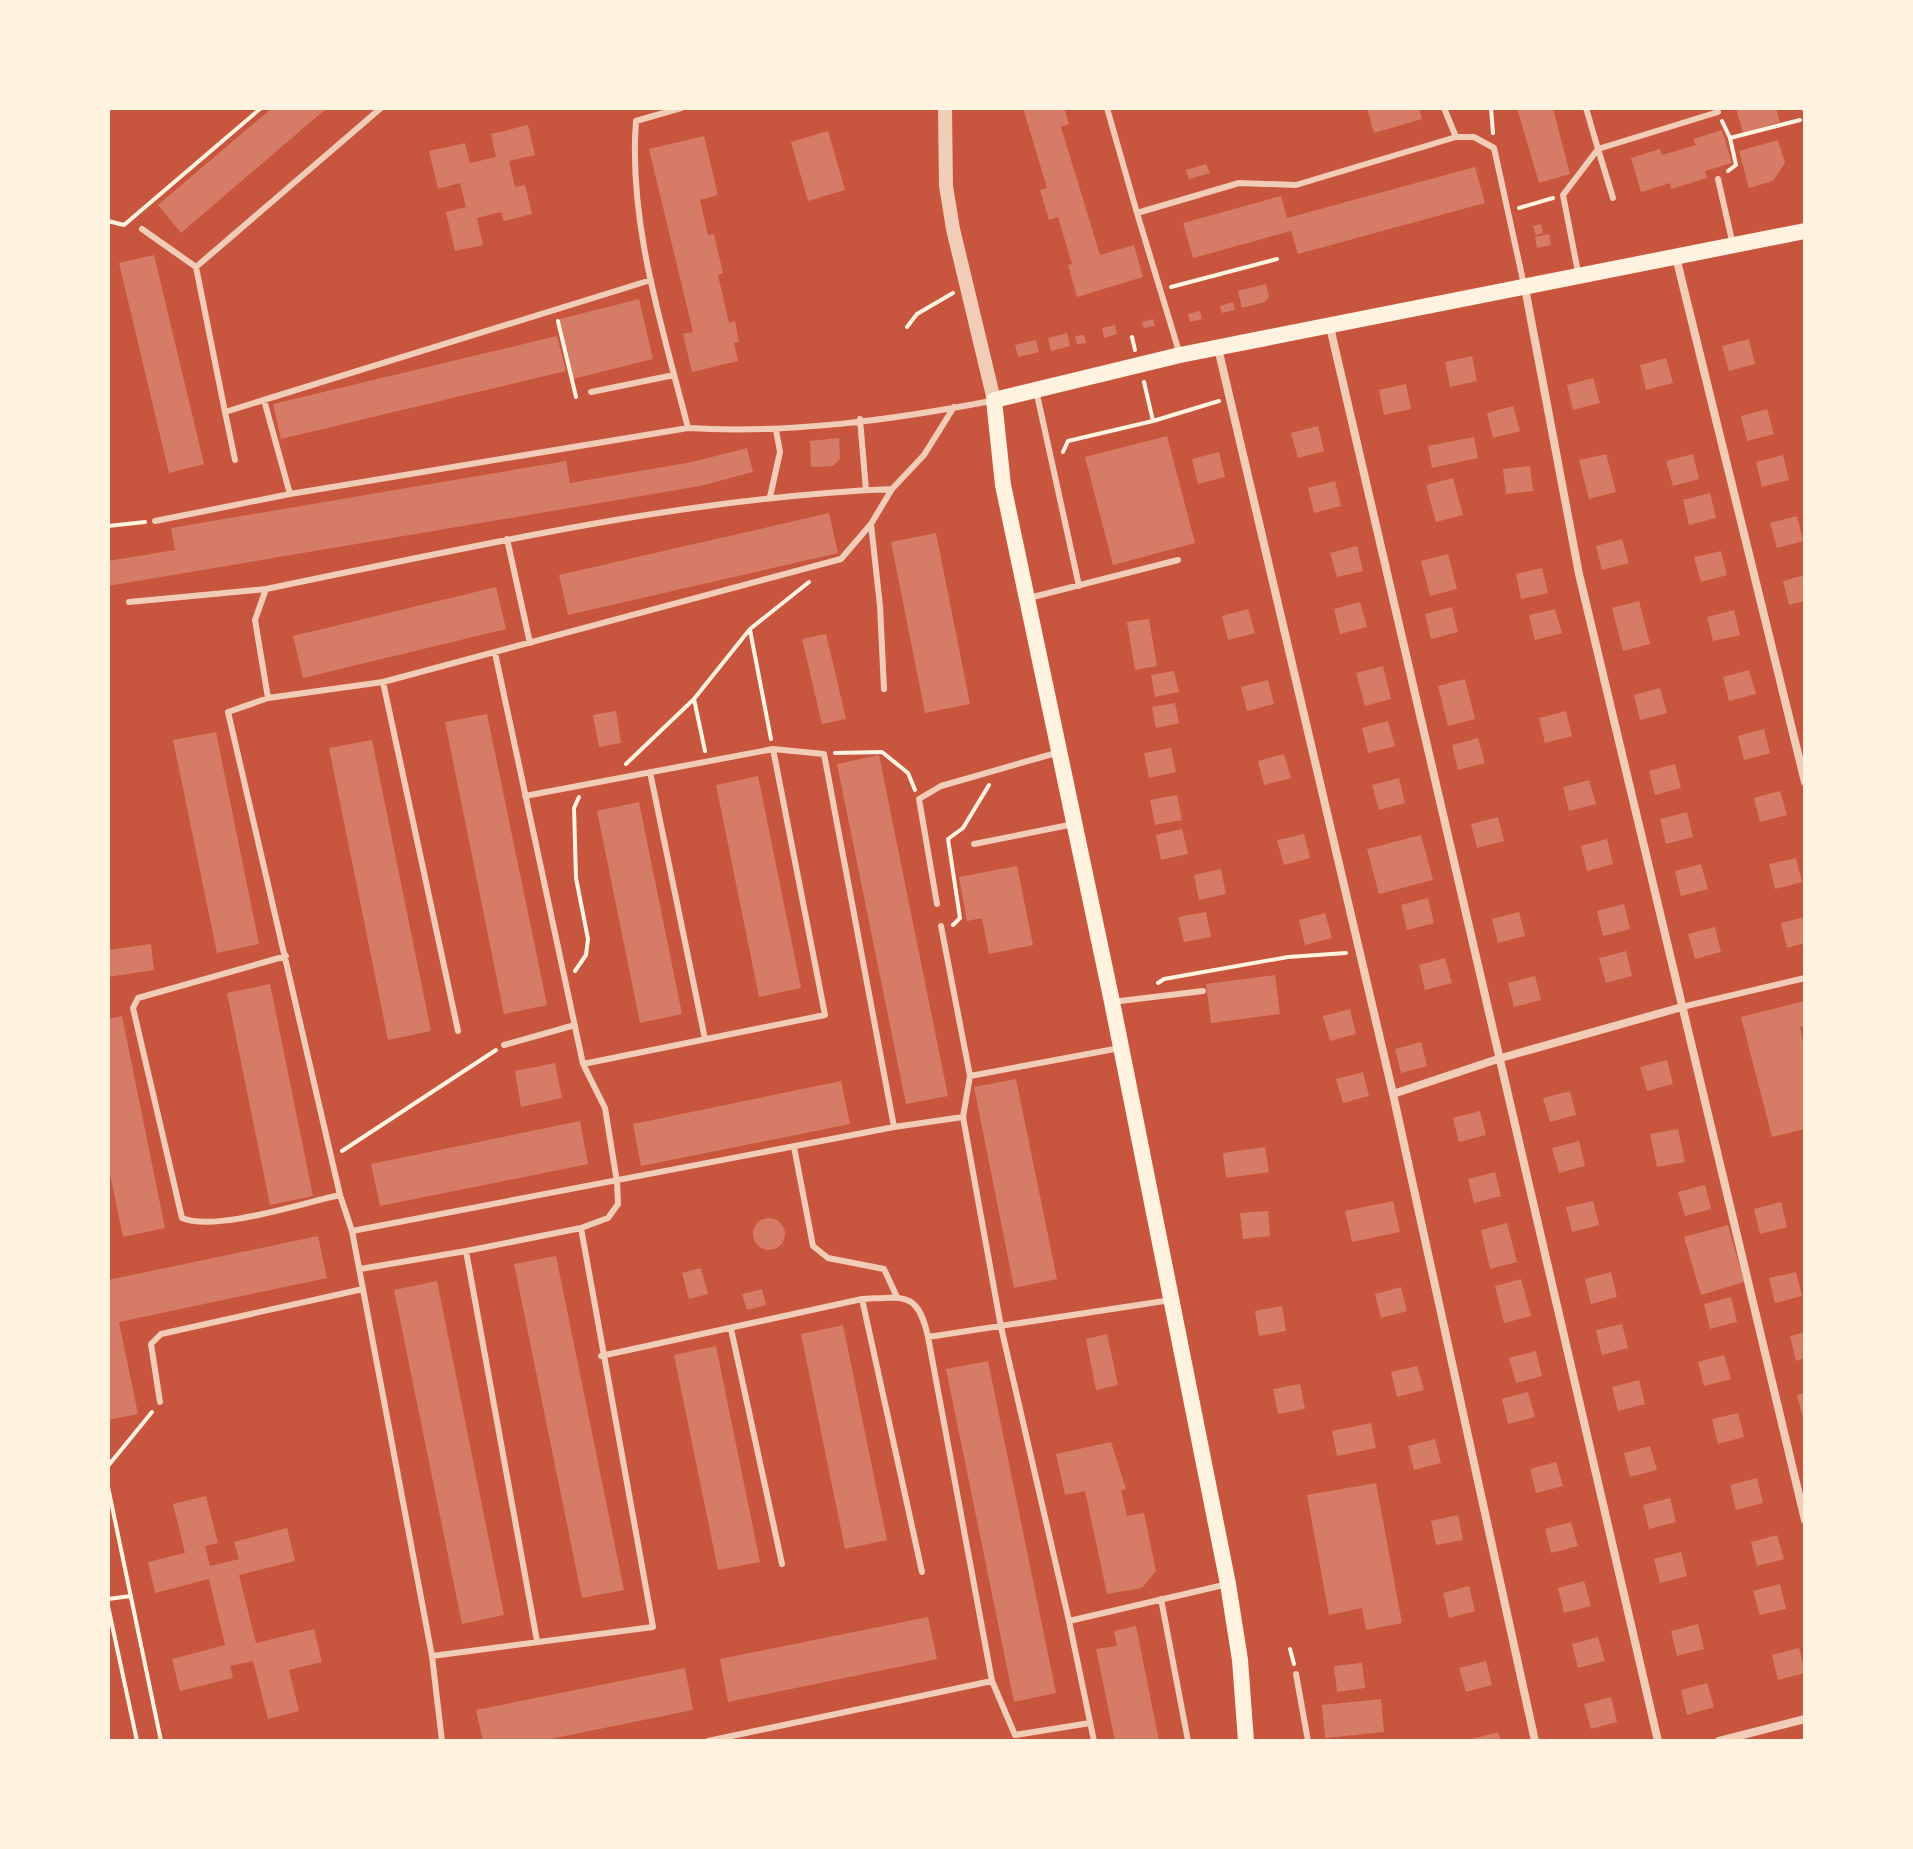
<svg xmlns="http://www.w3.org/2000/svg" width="1913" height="1849" viewBox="0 0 1913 1849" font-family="'Fira Sans Condensed',sans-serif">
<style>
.building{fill:#d67c66}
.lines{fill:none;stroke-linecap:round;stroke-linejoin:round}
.path{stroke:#fff3e0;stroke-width:4}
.service{stroke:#f1ccb7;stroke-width:6}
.minor{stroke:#f1ccb7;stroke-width:8}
.tertiary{stroke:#f1ccb7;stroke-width:14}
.secondary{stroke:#fff3e0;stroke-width:16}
</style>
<rect width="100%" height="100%" fill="#c8553d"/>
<path class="building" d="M272 108H327L181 233 158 205Z
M1023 108H1064L1069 124 1061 127 1100 255 1134 245 1143 277 1077 297 1068 265 1072 264 1058 217 1049 220 1040 190 1047 188Z
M1367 108H1419L1422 119 1374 133Z
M1517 108H1553L1570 174 1539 183Z
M1736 108H1776L1780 122 1743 133Z
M528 125 535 155 509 161 515 187 525 185 532 214 504 221 501 212 477 218 483 245 455 251 446 212 466 207 460 183 438 189 429 151 465 143 470 163 496 157 491 134Z
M1722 130 1732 163 1705 171 1707 178 1671 189 1670 183 1641 192 1631 158 1660 149 1662 155 1696 145 1693 139Z
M828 131 845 190 808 201 791 142Z
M704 136 718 195 700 200 708 235 714 234 723 273 718 275 729 323 735 321 739 342 734 343 738 361 692 372 683 334 693 332 649 149Z
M1778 140 1785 163 1773 181 1749 188 1739 151Z
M1206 164 1210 173 1189 179 1186 170Z
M1475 167 1485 203 1298 254 1291 231 1193 258 1183 223 1281 196 1287 218Z
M1541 224 1543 233 1536 235 1533 226Z
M1549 234 1551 245 1537 248 1535 237Z
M154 255 204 464 169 473 119 263Z
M1266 284 1269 297 1265 302 1242 308 1238 291Z
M639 299 653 359 573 379 560 319Z
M1233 302 1235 310 1222 313 1220 306Z
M1200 311 1202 319 1190 322 1188 314Z
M1153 319 1155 326 1144 328 1142 322Z
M1115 325 1117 334 1104 338 1102 328Z
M1067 333 1070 346 1051 351 1048 338Z
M1084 335 1086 343 1077 344 1075 336Z
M557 336 566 371 281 439 273 404Z
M1749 339 1755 364 1729 371 1722 346Z
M1036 340 1039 352 1018 357 1015 345Z
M1472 356 1477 381 1450 387 1445 362Z
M1666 358 1673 383 1646 390 1640 365Z
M1593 378 1600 403 1573 410 1567 385Z
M1406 384 1411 409 1384 415 1379 390Z
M1513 406 1520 431 1493 438 1487 413Z
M1767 409 1774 434 1747 441 1741 416Z
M1318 426 1324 451 1298 458 1291 433Z
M1167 436 1195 543 1113 565 1085 457Z
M1474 437 1478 458 1432 468 1428 446Z
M839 438 840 459 833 466 811 467 810 441Z
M747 448 753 472 700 486 108 586V561L175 550 171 528 566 461 570 483 692 462Z
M1219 452 1225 477 1198 484 1192 459Z
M1606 454 1616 492 1589 499 1579 460Z
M1693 454 1699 479 1673 486 1666 461Z
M1783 455 1789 480 1762 487 1756 462Z
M1530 466 1533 491 1506 494 1503 469Z
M1453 478 1463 515 1436 522 1426 485Z
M1335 481 1341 506 1314 513 1308 488Z
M1710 493 1716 518 1689 525 1683 500Z
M829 513 838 553 568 615 559 575Z
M1797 516 1803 541 1777 548 1770 523Z
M936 533 970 704 925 713 891 542Z
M1622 539 1629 563 1602 570 1596 546Z
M1357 546 1363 571 1337 577 1330 553Z
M1721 551 1727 575 1701 582 1694 557Z
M1448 554 1457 589 1430 596 1421 561Z
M1542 568 1548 593 1521 599 1516 574Z
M1805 575V601L1789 605 1783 581Z
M496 587 506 629 303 678 293 636Z
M1639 601 1650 644 1623 651 1612 608Z
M1360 602 1367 627 1340 634 1334 609Z
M1452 607 1458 632 1431 639 1425 614Z
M1248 609 1255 633 1228 640 1222 616Z
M1555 609 1562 633 1535 640 1529 615Z
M1734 610 1740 635 1713 641 1707 617Z
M1149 619 1157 666 1135 670 1127 622Z
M826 634 846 719 822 724 802 639Z
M1383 666 1391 699 1365 706 1356 673Z
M1749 670 1756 694 1729 701 1723 677Z
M1174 671 1179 692 1155 697 1151 675Z
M1465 679 1475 719 1448 726 1438 686Z
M1268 680 1274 704 1247 711 1241 687Z
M1660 688 1667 713 1640 720 1634 695Z
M1175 703 1179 723 1156 728 1152 707Z
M616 711 621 743 599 747 593 715Z
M1566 711 1572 736 1545 743 1539 718Z
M487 714 547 1005 504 1014 445 722Z
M1388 721 1395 746 1368 753 1362 728Z
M1764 729 1770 753 1744 760 1738 736Z
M216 732 259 944 217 953 173 740Z
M1478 738 1485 763 1458 770 1452 745Z
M372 740 431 1031 388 1040 329 748Z
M1171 748 1176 772 1149 778 1144 753Z
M1284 754 1291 778 1264 785 1258 761Z
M879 755 948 1096 906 1104 837 764Z
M1675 764 1681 788 1655 795 1649 771Z
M758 776 801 988 759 997 716 785Z
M1399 778 1405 803 1379 810 1372 785Z
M1589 780 1596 804 1569 811 1563 787Z
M1780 791 1787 815 1760 822 1754 798Z
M1177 795 1182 820 1155 825 1150 800Z
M639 802 682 1014 640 1023 597 811Z
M1687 812 1693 837 1666 844 1660 819Z
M1498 817 1504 841 1477 848 1471 824Z
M1182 829 1188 854 1161 860 1156 835Z
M1304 834 1310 858 1284 865 1277 840Z
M1421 835 1433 880 1379 894 1367 849Z
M1607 839 1613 864 1587 871 1581 846Z
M1796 858 1802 882 1775 889 1769 864Z
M1701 864 1708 889 1681 896 1675 871Z
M1017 866 1033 945 989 954 982 918 967 921 959 877Z
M1221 869 1226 894 1199 900 1194 875Z
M1428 898 1434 923 1407 930 1401 905Z
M1624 904 1630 929 1603 936 1597 911Z
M1206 912 1211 937 1184 942 1178 917Z
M1519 912 1525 936 1498 943 1492 919Z
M1325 913 1332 938 1305 945 1299 920Z
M1805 917V943L1787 948 1781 923Z
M1715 927 1721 952 1695 959 1688 934Z
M151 944 154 970 108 977V950Z
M1626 951 1632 976 1606 983 1599 958Z
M1445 958 1452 983 1425 990 1419 965Z
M1275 975 1280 1014 1211 1023 1206 984Z
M1535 976 1541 1000 1514 1007 1508 983Z
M270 984 313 1196 270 1205 227 993Z
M1805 1001V1026L1800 1027 1805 1051V1129L1772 1137 1741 1017Z
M1350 1009 1356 1034 1330 1041 1323 1016Z
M122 1016 165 1228 123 1237 108 1164V1019Z
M1421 1042 1427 1066 1401 1073 1395 1049Z
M1667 1060 1673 1084 1647 1091 1640 1067Z
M555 1063 562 1098 521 1107 515 1071Z
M1363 1072 1369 1096 1343 1103 1336 1079Z
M1016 1079 1057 1279 1014 1288 974 1087Z
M841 1081 850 1124 641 1166 633 1124Z
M1570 1091 1576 1115 1550 1122 1543 1098Z
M1480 1111 1486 1135 1459 1142 1453 1118Z
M580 1121 588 1164 380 1206 371 1164Z
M1678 1129 1685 1162 1657 1167 1650 1134Z
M1579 1141 1585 1166 1559 1173 1552 1148Z
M1265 1147 1269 1172 1226 1178 1223 1153Z
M1495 1172 1501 1196 1474 1203 1468 1179Z
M1705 1185 1711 1209 1685 1216 1678 1192Z
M1393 1201 1400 1232 1352 1242 1345 1211Z
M1593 1201 1599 1225 1572 1232 1566 1207Z
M1781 1202 1787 1227 1760 1234 1754 1209Z
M1268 1211 1270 1236 1243 1239 1240 1213Z
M753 1234a16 16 0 1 1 32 0a16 16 0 1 1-32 0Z
M1507 1223 1517 1262 1490 1269 1481 1230Z
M1728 1225 1744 1282 1701 1295 1684 1237Z
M318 1236 327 1278 119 1322 138 1414 108 1420V1280Z
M556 1256 624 1590 582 1598 514 1264Z
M701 1268 708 1294 689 1299 682 1273Z
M1611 1272 1617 1297 1591 1304 1585 1279Z
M1796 1272 1802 1296 1775 1303 1769 1278Z
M1521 1279 1531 1316 1504 1323 1495 1286Z
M437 1281 504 1615 462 1624 394 1290Z
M1401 1287 1407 1311 1381 1318 1375 1294Z
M762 1289 766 1305 747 1310 742 1294Z
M1731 1297 1737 1322 1710 1329 1704 1304Z
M1282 1306 1286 1331 1259 1336 1255 1311Z
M1622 1324 1628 1348 1602 1355 1596 1330Z
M843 1325 887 1540 845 1549 801 1334Z
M1805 1332V1358L1796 1361 1790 1336Z
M1107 1334 1118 1385 1096 1390 1086 1339Z
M716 1346 760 1562 718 1570 674 1355Z
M1536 1351 1542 1376 1516 1383 1509 1358Z
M1724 1355 1731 1379 1704 1386 1698 1362Z
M988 1361 1056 1693 1014 1702 946 1369Z
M1417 1366 1424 1390 1397 1397 1391 1372Z
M1639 1380 1645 1404 1618 1411 1612 1387Z
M1300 1384 1305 1409 1278 1414 1273 1389Z
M1528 1392 1535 1417 1508 1424 1502 1399Z
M1805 1393V1422H1804L1797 1395Z
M1738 1413 1744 1437 1718 1444 1712 1419Z
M1371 1423 1376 1448 1337 1456 1332 1431Z
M1435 1439 1441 1463 1414 1470 1408 1446Z
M1111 1442 1126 1489 1121 1490 1127 1516 1144 1513 1156 1571 1142 1588 1107 1594 1085 1491 1065 1495 1056 1454Z
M1650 1446 1657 1470 1630 1477 1624 1453Z
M1556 1462 1563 1486 1536 1493 1530 1469Z
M1757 1478 1763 1503 1736 1510 1730 1485Z
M1376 1483 1402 1623 1366 1630 1362 1608 1329 1615 1307 1495Z
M206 1496 218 1543 205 1546 210 1566 239 1559 234 1542 287 1528 295 1561 239 1575 256 1643 314 1629 322 1662 289 1670 299 1711 268 1719 253 1661 230 1666 233 1678 180 1691 172 1659 225 1645 209 1579 155 1593 148 1562 185 1553 173 1504Z
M1670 1498 1676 1522 1649 1529 1643 1505Z
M1458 1515 1463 1540 1436 1545 1431 1521Z
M1571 1522 1578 1546 1551 1553 1545 1529Z
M1777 1535 1784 1559 1757 1566 1751 1542Z
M1681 1552 1687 1576 1660 1583 1654 1559Z
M1584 1581 1591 1606 1564 1613 1558 1588Z
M1780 1584 1786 1609 1760 1615 1753 1591Z
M1469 1586 1475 1611 1449 1618 1443 1593Z
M928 1617 937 1659 728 1702 720 1659Z
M1698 1624 1704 1649 1677 1656 1671 1631Z
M1136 1626 1159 1741H1115L1096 1649 1117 1646 1114 1631Z
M1598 1637 1605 1661 1578 1668 1572 1644Z
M1799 1648 1805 1673 1778 1680 1772 1655Z
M1486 1661 1492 1685 1466 1692 1459 1668Z
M1362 1663 1365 1688 1337 1692 1334 1666Z
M685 1668 693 1710 540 1741H483L476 1710Z
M1707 1683 1714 1707 1687 1715 1681 1690Z
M1611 1697 1617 1722 1591 1729 1584 1704Z
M1381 1699 1384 1732 1325 1738 1322 1705Z
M1498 1732 1501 1741H1468V1740Z"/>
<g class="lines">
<path class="path" d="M1491 108 1493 133
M1722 121 1730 138 1800 120
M1728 171 1736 165 1730 138
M1519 208 1553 198
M108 221 124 225
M124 225 261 108
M1171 287 1277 259
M558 321 576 397
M907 327 917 314 953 293
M1132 337 1135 350
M1153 421 1219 401
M1063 452 1068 441 1153 421 1144 382
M108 526 145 522
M750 630 771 739
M694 699 705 751
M835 753 882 752 908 773 915 790
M626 764 694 699 750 629 809 582
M953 925 960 918 948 839 963 828 989 785
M575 971 586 955 588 939 576 878 574 808 579 797
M1158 983 1164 979 1288 957 1346 953
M342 1151 496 1050
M108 1466 152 1412
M108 1487 161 1741
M108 1599 131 1596
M108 1606 137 1741
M1290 1649 1294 1664"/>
<path class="service" d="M681 108 636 121C628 224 663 329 688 428
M1107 108 1137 213 1239 183 1296 185 1456 137H1474L1494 148 1524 285
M1444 108 1456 137
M1805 108V109
M1718 179 1733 245
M1613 198 1598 149 1718 112
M1137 213 1180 355
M142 229 196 267 225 412 651 280
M196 267 381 108
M1578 272 1563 195 1598 149 1586 108
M1036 390 1079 586
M591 392 674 375
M264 400 290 494
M225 412 235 460
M860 419 866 490
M770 497 780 452 776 430
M155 521 290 494 688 428C788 434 892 420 991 401
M871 524 880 606 884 689
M507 539 530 643
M1029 598 1178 560
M129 602 266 589
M495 653 583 1064
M383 682 458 1031
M268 698 255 620 266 589C472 547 681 498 892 489
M650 772 705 1039
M525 796 773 749
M974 844 1074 824
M937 904 919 799 941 786 1056 753
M941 926 970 1076 963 1117 1001 1327 1069 1621 1228 1584
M286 956 138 998 133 1008 182 1218C216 1232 302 1203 340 1195
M1112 1002 1203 991
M1682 1007 1805 978
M504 1045 575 1025
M970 1076 1120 1048
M894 1127 352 1231 340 1195 228 712 268 698 383 682 841 559 871 524 892 489 924 455 954 407
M794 1147 813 1246 828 1258 884 1269 897 1297
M352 1231 432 1656 442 1741
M466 1251 537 1641
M360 1269 466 1251 581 1228 608 1218 618 1204 617 1182 605 1108 583 1064 825 1015 773 749 824 754 894 1127 963 1117
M862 1299 922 1572
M731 1329 782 1564
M928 1337 992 1681 1015 1735 1090 1723
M601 1356 862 1299C904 1297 918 1291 928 1337L1171 1300
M160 1402 151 1344 161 1334 363 1289
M1161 1599 1188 1741
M1069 1621 1094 1741
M432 1656 653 1627 581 1228
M1296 1674 1308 1741
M708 1741 992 1681"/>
<path class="minor" d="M1676 257 1805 782
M1525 288 1579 574 1805 1520
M1330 327 1658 1741
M1218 348 1393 1094 1535 1741
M1393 1094 1501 1058 1682 1007
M1719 1741 1805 1719"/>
<path class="tertiary" d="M945 108 946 186 953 229 994 400"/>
<path class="secondary" d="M1246 1741 1240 1660 1228 1584 1112 1002 1003 485 994 400 1180 355 1805 231"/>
</g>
<rect width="1913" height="1849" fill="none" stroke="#fff3e0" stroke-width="220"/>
</svg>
